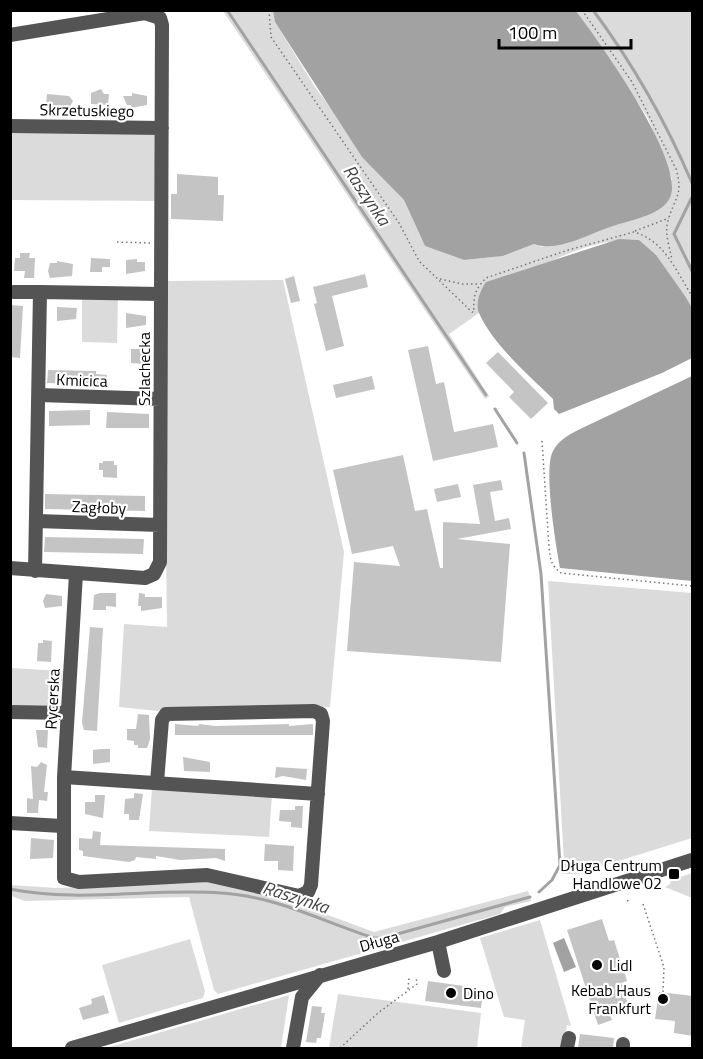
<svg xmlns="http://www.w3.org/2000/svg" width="703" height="1059" viewBox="0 0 703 1059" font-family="'Titillium Web',sans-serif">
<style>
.green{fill:#dbdbdb}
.water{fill:#a2a2a2}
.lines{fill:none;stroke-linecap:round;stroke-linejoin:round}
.stream{stroke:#a2a2a2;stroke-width:3}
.building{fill:#c4c4c4}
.path{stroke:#767676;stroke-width:1.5;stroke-dasharray:1.5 3;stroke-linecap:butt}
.minor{stroke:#545454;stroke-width:14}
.poi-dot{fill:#000;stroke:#fff;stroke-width:2}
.labels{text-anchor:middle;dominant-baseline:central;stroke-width:4.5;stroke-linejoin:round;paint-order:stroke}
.street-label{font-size:16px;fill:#000;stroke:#fff}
.poi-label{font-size:16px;fill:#000;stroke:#fff;text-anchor:end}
.water-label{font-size:18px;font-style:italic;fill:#434343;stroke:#fff}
</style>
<rect width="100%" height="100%" fill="#fff"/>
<path class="green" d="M223 11H273L275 22 315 87 385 180 404 200 425 246 464 260 503 256 534 244 542 247 565 242 645 215 672 179 648 118 576 11H692V308L639 240C583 237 523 274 478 304L479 313 449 334 489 396 485 399Z
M11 128 156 131 159 201 11 200Z
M283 280 344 552 330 707H167L158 711 119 707 124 624 167 627 163 281Z
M82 298 118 299 117 343 82 342Z
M548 581 692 593V838L577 874H561L564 862Z
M11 668 63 671 59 702 53 707 11 706Z
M152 788 272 795 269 837 149 831Z
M692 873V898L665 887 670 884 671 880Z
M202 881 263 891 374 932 528 891 531 901 505 907 500 914 218 994 214 990 189 897 25 901 11 896 10 885 57 888Z
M540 920 571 1026 567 1025 563 1048H521L525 1020 504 1017 480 938Z
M190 939 205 991 203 998 119 1023 102 965Z
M338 994 481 1013 477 1048H329Z
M289 995 281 1048H106Z"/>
<path class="water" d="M273 11H576C600 43 682 157 671 195 665 215 630 220 613 226 591 233 556 253 534 244L503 256 464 260 425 246 404 200 362 157 275 22Z
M619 239 639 240 656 255 685 296 692 308V358L662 373 559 414 554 409 553 399C529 375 493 345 479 313 475 303 480 291 486 282Z
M692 376V581L560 568C556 546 543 469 553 451 558 441 568 435 578 430Z
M564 938 576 967 564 972 553 943Z"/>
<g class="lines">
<path class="stream" d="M227 10 486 395
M593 10C633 64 666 122 692 183
M692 197 674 234 692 271
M495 409 517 443
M524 453 541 574 560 865 552 880 539 892
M10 889C80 903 151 888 221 893 276 896 323 922 374 938H383L530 897"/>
</g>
<path class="building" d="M101 89 104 94H109L108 105 91 104V93Z
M132 93 147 96V105L131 108V105H127L123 96H132Z
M47 94 69 96 73 101 69 108 46 105Z
M177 174 218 177V195H224L223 221 171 219V194H177Z
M20 253H30L29 258H35L34 278H24L25 271H14L15 258H20Z
M91 258 110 259V267H102V272H90Z
M137 259V262H145V271L126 274V260Z
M57 261 73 264 72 276 50 278 48 271 50 263H57Z
M365 274 368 287 332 296 344 346 326 351 314 304 317 303 313 287Z
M294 276 300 301 291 303 285 279Z
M10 305 23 306 20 358 10 357Z
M57 307 77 308 76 319 57 321Z
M126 313 146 316V325L126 328Z
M428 346 436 384 444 382 454 432 493 424 498 447 433 461 408 350Z
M131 349H145L144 364 131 363Z
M498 352 548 403 531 419 509 397 514 392 486 363Z
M48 370 96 371V374L107 375 106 385 47 383Z
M372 376 375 389 336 398 333 385Z
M90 410V425L49 426V411Z
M107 412 149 414V428H106Z
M403 455 415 511 427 509 440 568H443V522L480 524 473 485 501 480 503 490 490 492 495 521 509 518 511 529 457 539 510 544 501 662 347 651 354 562 400 566 393 546 352 554 333 470Z
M103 461H114V465H117V478L103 477V470H99V463H103Z
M458 484 461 497 437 502 434 489Z
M45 494 145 496V511L45 509Z
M45 537 144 539 143 554 44 552Z
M100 593H116V607L106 606V610H93L94 595Z
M139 593 145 594V597H162V608L141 611V606H138Z
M46 594 62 596V606L45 608 43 601Z
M90 627 103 628 97 731 84 730 82 723Z
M43 640 52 641 51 662 37 661 38 643H43Z
M138 714 149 715 150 739 147 748H138V745H134V741L127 740V729H136Z
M175 724 198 726 199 724 215 726 289 724V726L313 724V735H175Z
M36 730H48L47 748 38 747Z
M101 749H110V762L93 764V750Z
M183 757 210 762V772L184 771Z
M41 762 47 765 44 792H48L47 801 39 800 38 813H27V798L33 799 31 766 37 767Z
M276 767 307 769 306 780 283 776 275 778Z
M134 793 143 794 139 820H129V814H124L125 799 134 798Z
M95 795H105L103 818 85 814V802H95Z
M295 806H303L302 828 291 827V822L279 821 280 810H295Z
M93 831 101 832 100 845 225 849V861L216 858 180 860 156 856V859L136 857 135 860 129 862 83 856V851L79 850V838L92 839Z
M31 838 54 840 53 858 30 859Z
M265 844 294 846 293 871 278 870V861H264Z
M602 919 609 941 614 940 627 981 621 983 629 1007 609 1013 612 1020 598 1025 567 930Z
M428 981 478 988 476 999 482 1000 481 1008 425 1001Z
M659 992 693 996V1036L674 1033 675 1021 655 1019Z
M104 995 109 1013 83 1020 79 1008 92 1004 91 999Z
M312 1006 322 1007 321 1013H325L321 1038H317L316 1043 306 1042Z
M580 1034 614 1038 613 1048H578Z"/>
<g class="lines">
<path class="path" d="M269 10 271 37 399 223 419 261 472 312H474C473 297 475 289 486 278L568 250 634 232C665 241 676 271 692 296
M582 10 632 82 676 169C684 195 674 198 668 221 664 233 670 248 672 260
M635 231 669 218
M117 242 150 243
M440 279 462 284H479
M542 441 549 547C550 558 551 566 561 573L692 586
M627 901 631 900
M643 904 664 967 663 992
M408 989 409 978
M340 1048 378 1013 417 984 416 977"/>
<path class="minor" d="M10 35 145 13 160 18 162 25 160 562 154 574 145 578 10 568
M10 126 162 128
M10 292H40L35 571
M40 292 161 294
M39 395 160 399
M36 521 160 525
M76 574 64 777V878L79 882 207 875 299 896 308 892 311 885 323 721 321 714 314 711 166 714 162 720 157 782
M10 712 67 713
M64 777 318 794
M10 823 62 826
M438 942 444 971
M72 1048 438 942 692 860
M293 1048 302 997 320 975
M567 1048 569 1038
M623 1048V1044"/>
</g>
<g class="poi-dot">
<rect x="668" y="868" width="12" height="12" rx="3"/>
<circle cx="597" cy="965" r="6"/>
<circle cx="451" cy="993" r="6"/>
<circle cx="663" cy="999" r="6"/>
</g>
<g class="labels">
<g class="street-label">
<text transform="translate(87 110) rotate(1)">Skrzetuskiego</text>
<text transform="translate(144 369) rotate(-90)">Szlachecka</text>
<text transform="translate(82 380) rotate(2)">Kmicica</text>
<text transform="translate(99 507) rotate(2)">Zagłoby</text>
<text transform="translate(52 699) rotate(-87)">Rycerska</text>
<text transform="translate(379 941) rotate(-16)">Długa</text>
</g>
<g class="poi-label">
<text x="662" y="865">Długa Centrum<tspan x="662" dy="18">Handlowe 02</tspan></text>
<text x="609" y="965" text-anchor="start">Lidl</text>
<text x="651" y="990">Kebab Haus<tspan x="651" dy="18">Frankfurt</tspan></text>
<text x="463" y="993" text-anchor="start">Dino</text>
</g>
<g class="water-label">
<text transform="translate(367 195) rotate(56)">Raszynka</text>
<text transform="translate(296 897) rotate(18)">Raszynka</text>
</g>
</g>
<rect width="703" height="1059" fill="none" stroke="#000000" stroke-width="24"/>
<path d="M499 39v9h132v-9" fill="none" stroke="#000000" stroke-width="3"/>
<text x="508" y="39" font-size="18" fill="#000000" stroke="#ffffff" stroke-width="4.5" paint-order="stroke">100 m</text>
</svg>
